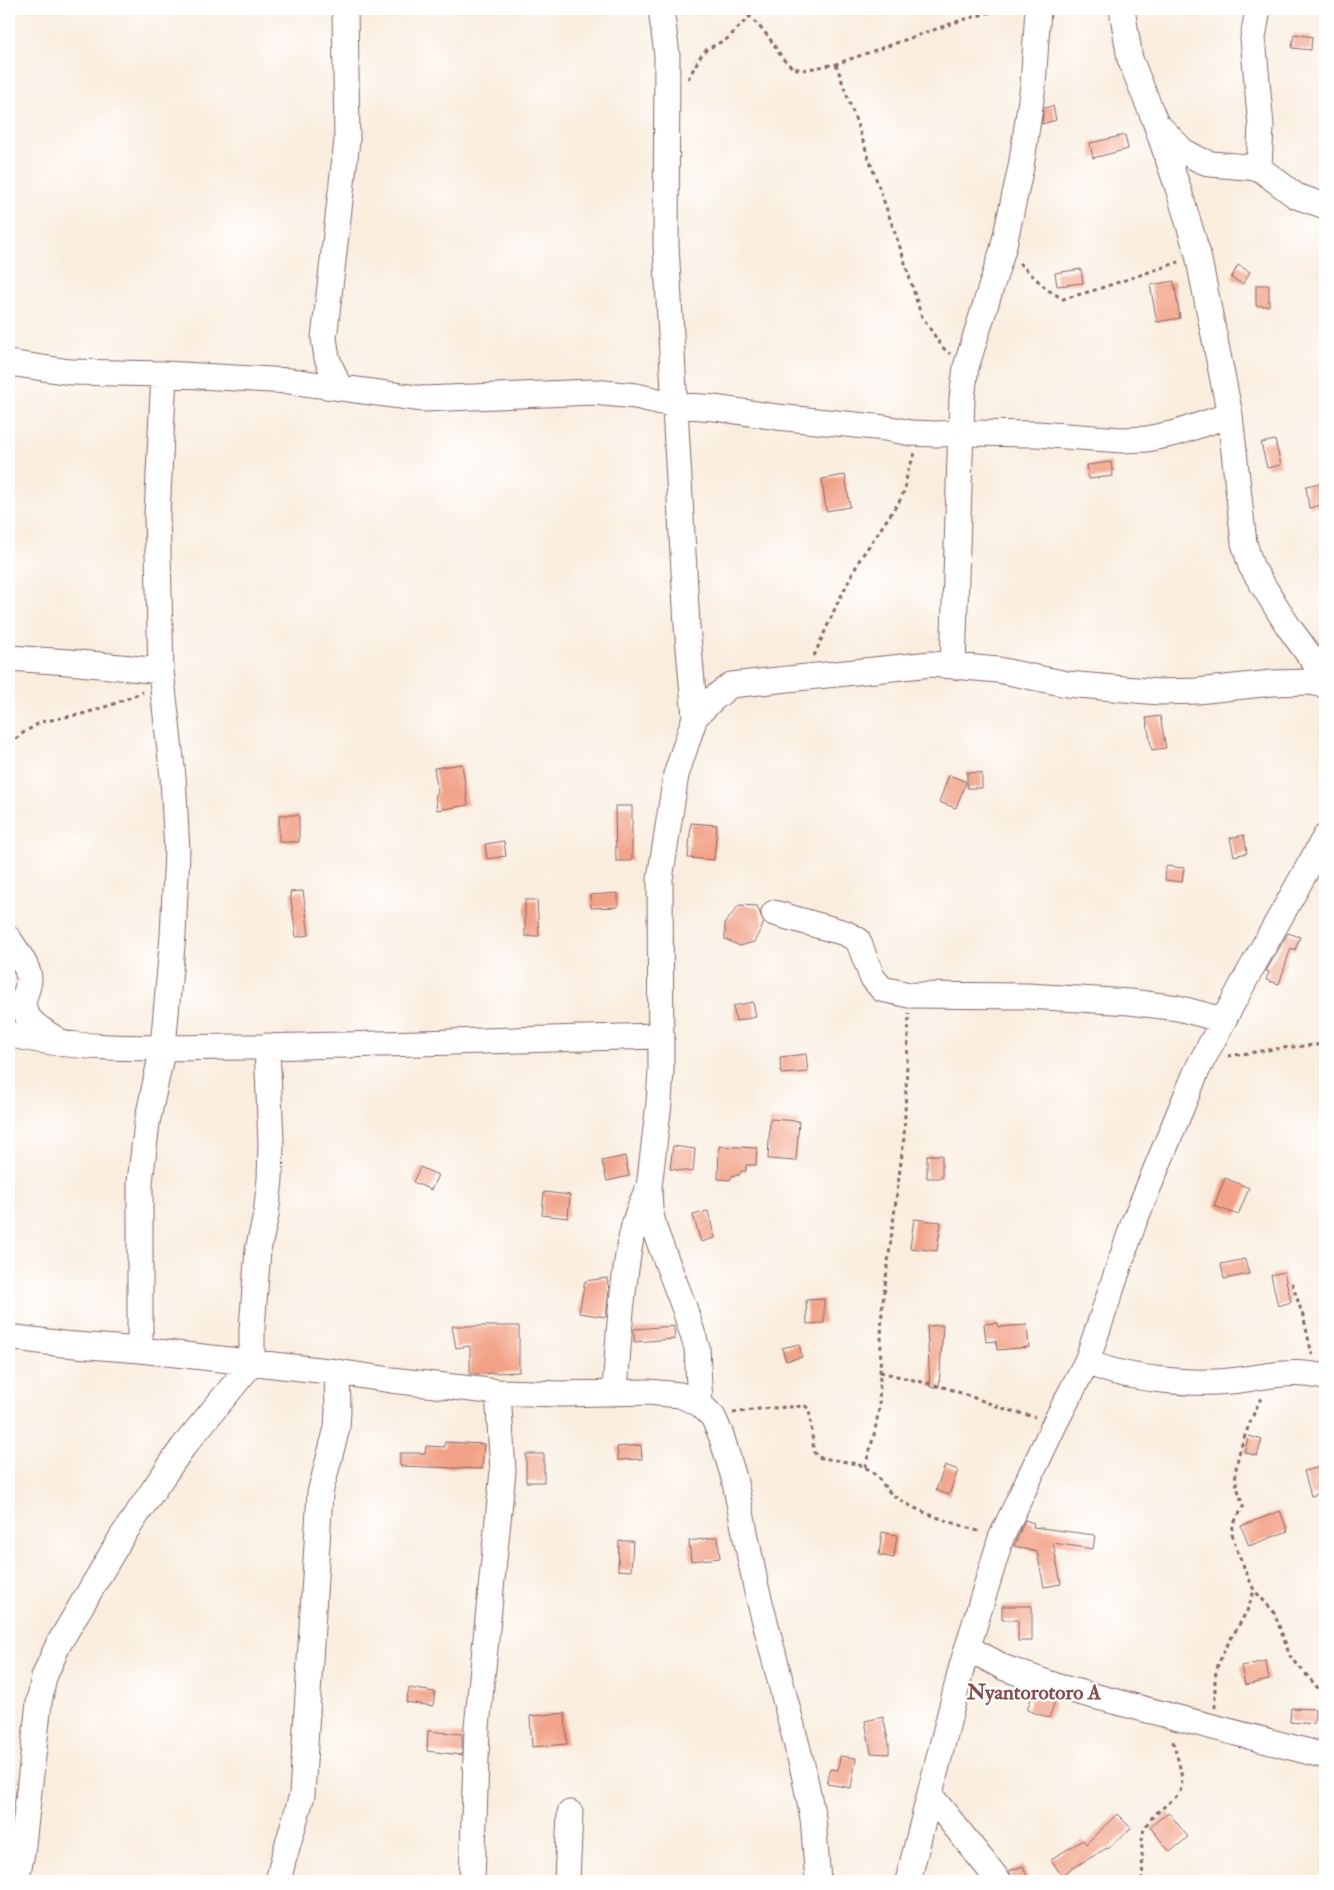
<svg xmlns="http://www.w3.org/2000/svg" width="1334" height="1890" viewBox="0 0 1334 1890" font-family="'IM FELL Double Pica',serif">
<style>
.building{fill:#f2a287}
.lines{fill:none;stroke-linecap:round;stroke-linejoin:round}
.minor-casing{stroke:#87676a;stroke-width:27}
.path{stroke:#87676a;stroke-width:3;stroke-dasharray:4 4;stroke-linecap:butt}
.minor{stroke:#fff;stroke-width:25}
.labels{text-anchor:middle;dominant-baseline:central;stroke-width:5;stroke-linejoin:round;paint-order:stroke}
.quarter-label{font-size:21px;font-weight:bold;fill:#854d4b;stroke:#fff}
</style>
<rect width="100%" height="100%" fill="#fff"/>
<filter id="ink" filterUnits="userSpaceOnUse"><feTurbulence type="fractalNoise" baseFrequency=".02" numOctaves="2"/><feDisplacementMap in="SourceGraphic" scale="10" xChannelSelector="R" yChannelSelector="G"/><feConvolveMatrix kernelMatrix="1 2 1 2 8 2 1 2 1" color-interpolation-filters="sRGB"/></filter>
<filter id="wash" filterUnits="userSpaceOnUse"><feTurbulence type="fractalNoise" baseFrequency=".0096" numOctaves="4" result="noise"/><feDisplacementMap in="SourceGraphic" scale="20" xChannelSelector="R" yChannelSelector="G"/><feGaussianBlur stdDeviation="1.12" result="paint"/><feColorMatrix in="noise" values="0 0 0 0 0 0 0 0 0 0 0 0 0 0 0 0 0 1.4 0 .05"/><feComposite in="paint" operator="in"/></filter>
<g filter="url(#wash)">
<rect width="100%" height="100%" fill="#f9edde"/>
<g id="blocks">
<path class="building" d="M1294 34 1312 37 1311 50 1292 48Z
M1053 106 1056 120 1042 124 1044 108Z
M1125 135 1128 149 1093 158 1090 143Z
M1238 265 1250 272 1243 284 1231 278Z
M1081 269 1083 283 1057 286 1055 273Z
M1174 281 1180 318 1157 322 1150 285Z
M1256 285H1269V306H1256Z
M1275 440 1281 465 1267 468 1261 443Z
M1111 462 1113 476 1089 479 1087 465Z
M845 475 850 507 826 511 822 479Z
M1325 482V504L1309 508 1306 486Z
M1160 716 1166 748 1152 750 1146 718Z
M462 764 468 805 437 810 435 794 438 793 434 768Z
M967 772 982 773V788H967Z
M949 775 966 782 956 808 939 802Z
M615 806H632V861H616Z
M279 815H299V842H279Z
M691 823 717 825 714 860 688 858Z
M1244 835 1247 853 1234 856 1230 838Z
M504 841 506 856 487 859 485 844Z
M1166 866 1184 868 1182 882 1165 880Z
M303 891 309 935 296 937 290 892Z
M618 893V907L591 908 590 895Z
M525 900H537L539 936H525Z
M739 905 757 906 764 923 754 942 740 946 725 939V923Z
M1288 933 1300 937 1295 950 1291 948 1279 984 1266 980 1269 972 1266 971Z
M753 1002 756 1017 736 1021 733 1006Z
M806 1054 808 1072 781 1074 780 1057Z
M770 1119 799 1121 796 1161 768 1159Z
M673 1146 695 1149 693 1172 670 1169Z
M719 1146 757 1148 756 1165H746V1171H741L739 1175 732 1176 730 1180 718 1179Z
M927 1155H942V1178H927Z
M625 1156 629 1176 607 1181 602 1161Z
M420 1167 438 1175 431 1190 413 1182Z
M1225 1178 1249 1188 1238 1215 1214 1206Z
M544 1192 570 1195 568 1218 542 1215Z
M708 1211 715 1238 701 1242 693 1215Z
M914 1219 941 1222 937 1251 910 1248Z
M1245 1259 1249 1274 1224 1279 1221 1264Z
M1284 1272 1291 1302 1278 1306 1271 1275Z
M607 1278 609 1290 606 1317 579 1313 585 1281Z
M824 1299V1323L807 1324 806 1300Z
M998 1323V1327L1027 1325 1029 1347 997 1350 996 1341 986 1342 984 1324Z
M943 1325 939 1387H930L927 1326Z
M452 1326H519V1372L470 1374V1346L456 1348Z
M674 1326 675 1339 634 1342V1329Z
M799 1344 802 1357 786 1361 782 1348Z
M1249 1436 1262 1440 1257 1456 1244 1452Z
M445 1442 484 1444 482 1469 400 1466V1453H425L426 1446 445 1447Z
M641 1445 642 1459 618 1460 617 1447Z
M526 1454H544V1482H526Z
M945 1465 958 1470 949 1495 936 1490Z
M1321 1467 1325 1482V1492L1311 1496 1304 1471Z
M1280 1511 1288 1531 1249 1546 1241 1526Z
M1025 1520 1034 1523 1033 1527 1095 1535 1093 1549 1053 1543 1061 1584 1044 1587 1037 1552 1014 1546Z
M882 1532 897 1535 894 1558 879 1555Z
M718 1537 720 1558 691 1561 689 1541Z
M619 1541H633L631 1571 618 1570Z
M1002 1606H1032V1641H1018V1620H1002Z
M1266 1661 1269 1680 1245 1685 1241 1666Z
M409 1688 435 1692 433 1706 406 1702Z
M1033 1693 1055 1701 1049 1718 1027 1710Z
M1291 1708 1315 1709 1314 1724 1290 1722Z
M565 1713 567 1744 532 1747 530 1716Z
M883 1717 889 1744V1754L871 1753 865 1721Z
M428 1731 462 1734V1755L427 1751Z
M840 1756 856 1758 851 1788 827 1784 830 1769 838 1770Z
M1168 1812 1188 1837 1170 1852 1150 1827Z
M1117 1814 1131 1828 1108 1849 1107 1848 1061 1875 1051 1859 1083 1840 1086 1844Z
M1023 1866 1029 1881H1013L1009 1871Z"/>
</g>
</g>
<g filter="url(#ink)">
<use href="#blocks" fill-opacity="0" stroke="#87676a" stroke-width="1"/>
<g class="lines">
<defs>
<path id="minor" d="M661 9 667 55 666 245 687 625 695 717 676 775 660 879 661 1069 659 1103 649 1187 650 1210 655 1231 684 1307 697 1348 700 1404
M1122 9 1130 59 1155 121 1178 188 1198 255 1230 415 1244 543 1251 566 1288 626 1325 677
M1258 9 1253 38 1261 126 1259 168
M1160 127 1183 151 1200 160 1211 164 1259 168 1296 196 1325 206
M9 363 70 372 164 374 290 381 423 399 593 392 636 396 675 405 715 408 777 417 885 428 911 433 935 434 962 433 1037 434 1122 440 1147 439 1176 433 1230 415
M339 387 327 358 324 338 347 140 345 9
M9 658 69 662 161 671
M953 665 962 398 966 367 1003 249 1021 167 1033 86 1038 9
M695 717 714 698 731 685 931 664 998 670 1067 684 1159 692 1197 691 1272 683 1310 682 1325 685
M774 913 845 933 858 940 872 977 882 989 909 995 1027 996 1130 1002 1178 1008 1223 1020
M9 939C15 949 25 961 28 973 31 982 26 991 24 999 20 1020 45 1032 59 1041
M9 1034C86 1053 167 1047 246 1047 385 1045 523 1039 662 1036
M9 1337 63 1344 140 1350 337 1372 391 1380 498 1392 561 1394 648 1392 680 1395 700 1404 713 1417 721 1435 734 1478 756 1587 803 1769 813 1818 818 1881
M140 1350V1182L147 1123 163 1047 173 935 177 852 173 777 161 671 157 514 164 374
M1087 1361C1119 1379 1193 1385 1230 1381 1266 1377 1288 1369 1325 1377
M615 1393C617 1359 619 1326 623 1293 627 1259 631 1222 647 1191
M968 1648 1005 1668 1059 1687 1325 1756
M930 1795 999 1881
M16 1881 22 1853 39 1703 44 1677 58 1645 121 1538 154 1489 183 1447 252 1363V1328L258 1250 266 1215 270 1179 271 1143 267 1046
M278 1881 283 1861 302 1795 320 1493 337 1428 338 1410 337 1372
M472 1881 477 1727 503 1471 498 1392
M567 1881 570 1813
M908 1881 962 1666 1001 1538 1055 1423 1087 1361 1134 1222 1197 1070 1246 978 1325 837"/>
</defs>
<use href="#minor" class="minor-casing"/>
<path class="path" d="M743 9 768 36 783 59 793 68 803 70 836 64 959 21 1002 9
M836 64 902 253 921 315 942 347 950 354
M688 79 700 57 707 49 727 39 749 17
M1019 263 1048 290 1063 299 1095 290 1179 262
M814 656 837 604 860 559 899 502 905 489 907 474 915 453
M9 744 23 733 41 722 86 713 111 705 143 692
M1228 1056 1282 1048 1325 1044
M1292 1283 1304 1319 1312 1355
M880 1372 947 1388 1005 1409 1035 1417
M1261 1398C1252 1417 1233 1459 1236 1480 1237 1489 1241 1498 1243 1507L1233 1525 1232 1534 1238 1553 1250 1581 1254 1590 1274 1612 1290 1656 1325 1696
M733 1413 759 1409 805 1406 809 1409 814 1452 818 1457C829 1460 858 1462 866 1468 878 1474 883 1487 893 1495 919 1514 952 1522 981 1532
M865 1467 874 1435 879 1409 882 1309 904 1138 909 1013
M1215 1708V1677L1218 1665 1225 1649 1247 1611 1254 1591
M1142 1881C1144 1867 1139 1839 1145 1827 1150 1818 1159 1811 1166 1805 1171 1801 1177 1797 1180 1791 1186 1779 1175 1752 1172 1738"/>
<use href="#minor" class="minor"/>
</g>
</g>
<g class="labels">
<g class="quarter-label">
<text x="1034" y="1692">Nyantorotoro A</text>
</g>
</g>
<rect width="1334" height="1890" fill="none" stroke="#fff" stroke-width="30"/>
</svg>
